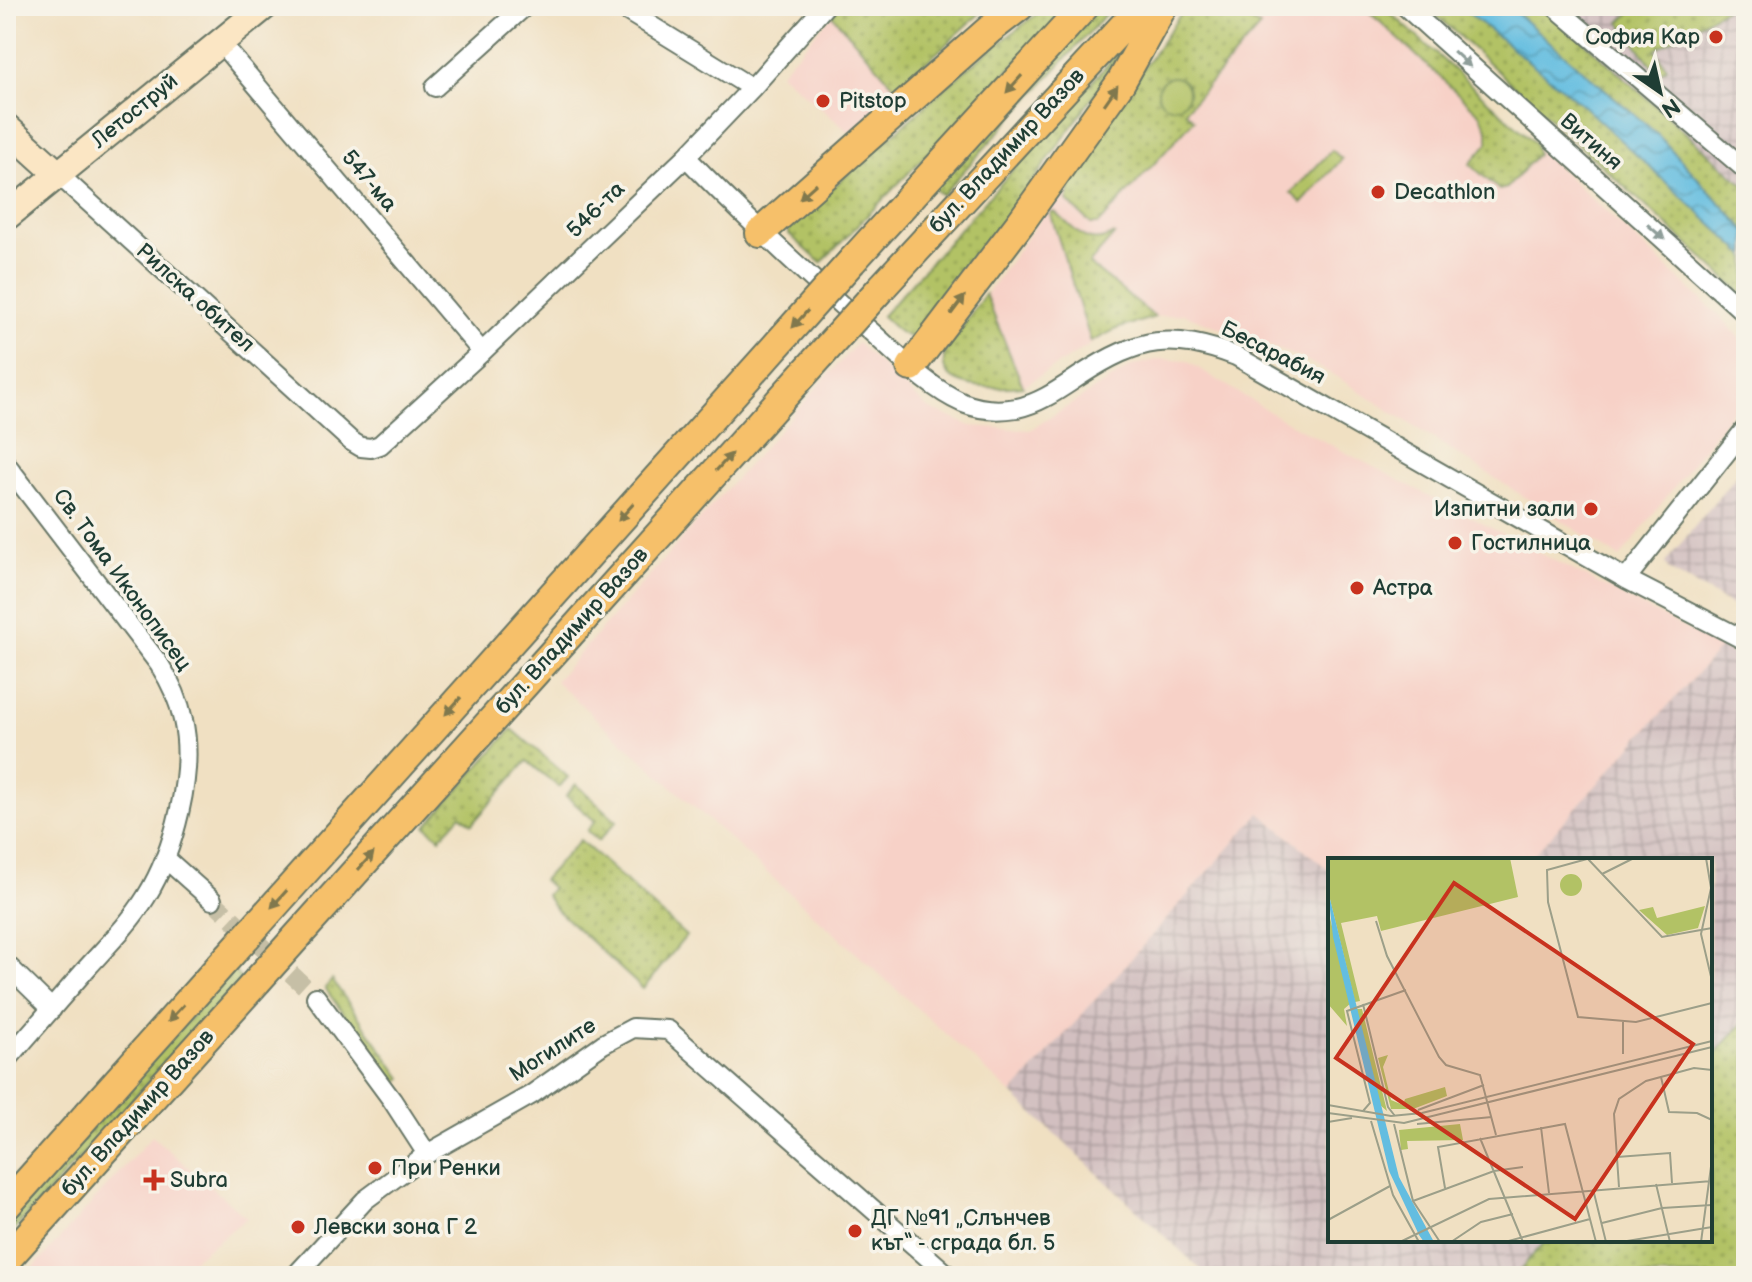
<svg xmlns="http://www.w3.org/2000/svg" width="1752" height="1282" viewBox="0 0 1752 1282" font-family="'Balsamiq Sans',sans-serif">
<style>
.built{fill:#f7d1c7}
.industrial{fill:url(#industrial-grid)}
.grass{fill:url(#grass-dots);stroke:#68804c;stroke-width:2}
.green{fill:#b2c265;stroke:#68804c;stroke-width:2}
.water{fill:url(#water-waves);stroke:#417d8a;stroke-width:2}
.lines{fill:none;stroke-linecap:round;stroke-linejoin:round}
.street-tunnel{stroke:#c6bfa6;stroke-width:18;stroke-dasharray:18 9;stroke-linecap:butt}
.street-casing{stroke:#687666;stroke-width:22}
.secondary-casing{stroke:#687666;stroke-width:30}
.primary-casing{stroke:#687666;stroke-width:32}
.street{stroke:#fff;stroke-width:18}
.secondary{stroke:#fbe6c4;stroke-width:26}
.primary{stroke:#f6c06b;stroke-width:28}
.primary-bridge-casing{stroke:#687666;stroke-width:32;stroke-linecap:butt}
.primary-bridge{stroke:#f6c06b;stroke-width:28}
.oneway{fill:#8f9e9a}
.oneway2{fill:#80784d}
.poi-dot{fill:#c8321e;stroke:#f7f3e8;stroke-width:3}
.labels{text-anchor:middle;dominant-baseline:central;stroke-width:7;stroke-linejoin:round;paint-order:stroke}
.poi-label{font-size:22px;fill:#1f3d34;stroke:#f7f3e8;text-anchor:start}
.street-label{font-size:22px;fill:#1f3d34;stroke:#f7f3e8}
.inset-road{fill:none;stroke:#9c9f89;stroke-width:2}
.view{fill:#c8321e;fill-opacity:0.15;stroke:#c8321e;stroke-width:4}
.inset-edge{fill:none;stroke:#1f3d34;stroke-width:4}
</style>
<defs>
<pattern id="industrial-grid" width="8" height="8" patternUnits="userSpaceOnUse" patternTransform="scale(2)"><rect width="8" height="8" fill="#d2bfc0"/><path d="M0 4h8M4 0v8" fill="none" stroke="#aa9c9d"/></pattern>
<pattern id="grass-dots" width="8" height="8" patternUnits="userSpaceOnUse" patternTransform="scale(2)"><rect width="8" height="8" fill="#b2c265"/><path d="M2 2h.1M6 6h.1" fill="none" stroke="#909f54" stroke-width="1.8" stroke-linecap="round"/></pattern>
<pattern id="water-waves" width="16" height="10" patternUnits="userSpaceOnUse" patternTransform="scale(2)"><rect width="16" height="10" fill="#63bde0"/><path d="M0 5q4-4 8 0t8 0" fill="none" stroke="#519bb6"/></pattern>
</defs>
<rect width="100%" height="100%" fill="#f7f3e8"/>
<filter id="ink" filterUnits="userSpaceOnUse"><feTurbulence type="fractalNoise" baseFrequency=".0125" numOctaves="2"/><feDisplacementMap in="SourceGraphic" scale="16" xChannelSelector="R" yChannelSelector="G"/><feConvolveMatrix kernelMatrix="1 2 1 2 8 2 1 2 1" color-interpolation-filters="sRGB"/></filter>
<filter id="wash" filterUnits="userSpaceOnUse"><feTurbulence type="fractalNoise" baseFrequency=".006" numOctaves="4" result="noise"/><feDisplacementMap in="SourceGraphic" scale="32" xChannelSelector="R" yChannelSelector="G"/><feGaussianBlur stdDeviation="1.8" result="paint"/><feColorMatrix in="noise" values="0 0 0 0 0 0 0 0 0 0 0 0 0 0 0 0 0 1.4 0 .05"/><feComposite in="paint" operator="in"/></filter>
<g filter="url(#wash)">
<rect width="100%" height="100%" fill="#f0e0c2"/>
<path class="built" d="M1186 6H1383L1726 322 1746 346V393L1620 558 1337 377 1306 360 1183 314 1155 317 1116 329 1023 386 989 389 955 380 946 371 942 362 946 351 1101 134Z
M832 15 897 89 850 133 780 73Z
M857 343 928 408 971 426 1030 430 1132 366 1159 359 1187 361 1283 420 1721 647 1529 860H1330V871L1260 813 1012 1094 555 681Z
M152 1136 247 1218 172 1276H26Z"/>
<path class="industrial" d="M1544 6H1746V187Z
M1746 464V613L1669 570 1665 563Z
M1721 647 1746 661V1020L1710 1059V860H1529Z
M1260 813 1330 871V1240H1547L1514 1276H1208L1012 1094Z"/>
<path class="grass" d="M840 6H988L897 89 832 15Z
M1047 6H1071L821 263 789 234 788 228 793 223 969 67Z
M1097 6H1113L942 195 932 188Z
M1186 6H1245L1243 9 1244 17 1260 27 1185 111 1194 120 1099 224H1091L1067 201 1070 190 1063 187Z
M1363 6H1383L1535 143 1537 154 1507 188 1499 190 1470 164 1488 143V131L1481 115Z
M1426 6H1460L1578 101 1746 256V297Z
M1508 6H1544L1746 187V231L1657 134Z
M1634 6H1730L1655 50 1667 68 1658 74 1620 22 1635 9Z
M1123 47 1102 84 924 334C907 345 894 326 882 316Z
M1050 212H1055C1077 231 1086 249 1115 234L1089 264 1155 317 1116 329 1091 342Z
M985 294 1023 386C1000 388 930 393 946 351Z
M512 729 568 777 559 787 527 761 472 824 461 815 440 838 426 826Z
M576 784 617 821 598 841 587 831 595 821 566 796Z
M580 840 686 936 643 989 555 908 546 895 552 888 543 880Z
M233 970 241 979 6 1239V1224Z
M332 980 402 1078 394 1085 325 988Z
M1746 1020V1276H1514L1547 1240H1710V1060Z"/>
<path class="green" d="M1158 92a15 15 0 1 1 30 0a15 15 0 1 1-30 0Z
M1332 150 1342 159 1302 203 1291 193Z"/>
<path class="water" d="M1460 6H1508L1657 134 1746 231V256L1578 101Z"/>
</g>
<g filter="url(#ink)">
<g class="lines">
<path class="street-tunnel" d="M212 900 316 997"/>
<defs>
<path id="street" d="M619 6 752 88
M1405 6 1746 314
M1554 6 1746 170
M219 41 482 352
M435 87 525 6
M686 157C744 217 805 273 867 328 897 354 927 387 963 403 980 410 999 411 1017 408 1041 403 1061 388 1081 375 1140 337 1171 332 1236 356L1626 579 1746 641
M58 174 351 441 361 447 371 448 380 445 482 352 686 157 752 88 825 6
M6 464 159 664C170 681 179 699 183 720 195 772 174 852 146 897 130 923 107 946 87 968 60 999 33 1030 6 1061
M1626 579 1746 428
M165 858 212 900
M6 964 52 1009
M316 997 392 1100 427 1154
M295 1276 365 1200 427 1154 531 1095 603 1044 633 1028 668 1030 949 1276"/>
<path id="secondary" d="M6 127 58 174
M6 217 265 6"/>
<path id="primary" d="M760 233 989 30 1020 6
M852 261 1085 6
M882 287 1142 6
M911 367 1021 222 1121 82 1163 6
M6 1206 229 956
M6 1260 257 981"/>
</defs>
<use href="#street" class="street-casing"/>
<use href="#secondary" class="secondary-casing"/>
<use href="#primary" class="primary-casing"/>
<use href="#street" class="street"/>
<use href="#secondary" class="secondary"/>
<use href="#primary" class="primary"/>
<defs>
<path id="primary-bridge" d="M541 666 882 287
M229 956 852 261
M257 981 539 668"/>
</defs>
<use href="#primary-bridge" class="primary-bridge-casing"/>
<use href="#primary-bridge" class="primary-bridge"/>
</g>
<defs><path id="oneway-solid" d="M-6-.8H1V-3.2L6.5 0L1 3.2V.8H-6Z" transform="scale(2)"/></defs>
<g class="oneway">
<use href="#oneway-solid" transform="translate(1462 59) rotate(43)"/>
<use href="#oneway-solid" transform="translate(1656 232) rotate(41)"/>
</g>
<g class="oneway2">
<use href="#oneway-solid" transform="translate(1014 84) rotate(132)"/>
<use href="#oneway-solid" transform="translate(1111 95) rotate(-55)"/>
<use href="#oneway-solid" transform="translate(808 191) rotate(138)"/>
<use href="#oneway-solid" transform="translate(958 305) rotate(-53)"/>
<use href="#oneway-solid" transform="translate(800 319) rotate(132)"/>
<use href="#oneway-solid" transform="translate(724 462) rotate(-48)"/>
<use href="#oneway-solid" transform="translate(626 512) rotate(132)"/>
<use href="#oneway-solid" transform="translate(453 706) rotate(132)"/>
<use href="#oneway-solid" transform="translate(366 861) rotate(-48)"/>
<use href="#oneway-solid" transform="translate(279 899) rotate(132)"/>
<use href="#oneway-solid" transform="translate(176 1013) rotate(133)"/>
</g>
</g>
<g class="poi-dot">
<circle cx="1716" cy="37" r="8"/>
<circle cx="823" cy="101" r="8"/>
<circle cx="1378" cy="192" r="8"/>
<circle cx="1591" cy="509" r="8"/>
<circle cx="1455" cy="543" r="8"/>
<circle cx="1357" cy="588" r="8"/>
<circle cx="375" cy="1168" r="8"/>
<path d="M150 1168h8v8h8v8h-8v8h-8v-8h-8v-8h8z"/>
<circle cx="298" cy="1227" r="8"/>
<circle cx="855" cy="1231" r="8"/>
</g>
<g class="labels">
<g class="poi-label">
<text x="1700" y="37" text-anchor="end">София Кар</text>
<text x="839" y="101">Pitstop</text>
<text x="1394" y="192">Decathlon</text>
<text x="1575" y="509" text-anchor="end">Изпитни зали</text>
<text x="1471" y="543">Гостилница</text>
<text x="1373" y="588">Астра</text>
<text x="391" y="1168">При Ренки</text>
<text x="170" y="1180">Subra</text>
<text x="871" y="1218">ДГ №91 „Слънчев<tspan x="871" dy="25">кът“ - сграда бл. 5</tspan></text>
<text x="314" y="1227">Левски зона Г 2</text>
</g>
<g class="street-label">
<text transform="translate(135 111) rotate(-39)">Летоструй</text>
<text transform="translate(1591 142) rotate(41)">Витиня</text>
<text transform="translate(1007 151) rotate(-47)">бул. Владимир Вазов</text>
<text transform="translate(369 181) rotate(50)">547-ма</text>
<text transform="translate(596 210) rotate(-44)">546-та</text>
<text transform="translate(195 298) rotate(42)">Рилска обител</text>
<text transform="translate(1273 353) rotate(27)">Бесарабия</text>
<text transform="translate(122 580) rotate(54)">Св. Тома Иконописец</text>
<text transform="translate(572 631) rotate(-48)">бул. Владимир Вазов</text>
<text transform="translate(553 1050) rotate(-33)">Могилите</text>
<text transform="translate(138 1113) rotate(-48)">бул. Владимир Вазов</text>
</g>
</g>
<g transform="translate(1328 858)">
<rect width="384" height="384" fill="#f0e0c2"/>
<path d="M0 0H182L190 39 53 73 49 58 13 65 32 143 27 144 0 33ZM0 52 23 145 16 151 19 168 0 146ZM28 151H34L59 253 52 247ZM60 197 55 209 63 242 75 247 77 241 117 229 119 238 85 251H63L50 200ZM132 266 135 282 79 283 80 291 73 292 71 272Z" fill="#b2c265"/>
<path d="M232 27a11 11 0 1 1 22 0a11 11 0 1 1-22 0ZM377 48 370 70 339 77 311 52 325 49 329 60Z" fill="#b2c265"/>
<path d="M0 33 71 319 106 384H96L91 377 61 313 5 79Z" fill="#63bde0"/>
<path class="inset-road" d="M259 0 334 79 384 70M378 0 383 30 373 76 384 123M259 1 219 12 220 44 250 159 308 164 384 145M274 16 306 0M48 63 59 98 111 199 118 207 152 217 168 277M35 146 60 249 67 258M295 164V196M333 219 341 254 369 255 384 262M0 247 63 258 94 255 384 183M90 252 156 227M35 253 42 245 19 153 78 132M0 255 76 265 384 189M43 263 65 337 91 384M0 264 24 260M66 266 85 343 112 384M89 266 164 259M213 269 221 335M152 280 195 384M289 299 342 295 344 325M328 326 342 384M291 329 286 256 291 241 318 223 366 210 384 212M117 330 110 289 237 266 268 384M265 331 278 384M85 343 166 313 195 309M0 362 62 328M274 365 334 350 384 347M72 384 161 341 384 323M123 384 153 364 185 356M177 384 262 361M293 384 384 369M373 384 384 301"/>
<path class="view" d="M126 25 365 186 247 361 8 200Z"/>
<rect width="384" height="384" class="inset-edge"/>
</g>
<rect width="1752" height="1282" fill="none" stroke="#f7f3e8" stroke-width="32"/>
<g transform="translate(1660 92) rotate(146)" stroke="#f7f3e8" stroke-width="6" paint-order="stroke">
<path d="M0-6L14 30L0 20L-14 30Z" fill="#1f3d34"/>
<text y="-12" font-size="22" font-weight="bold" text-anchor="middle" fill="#1f3d34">N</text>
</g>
</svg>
